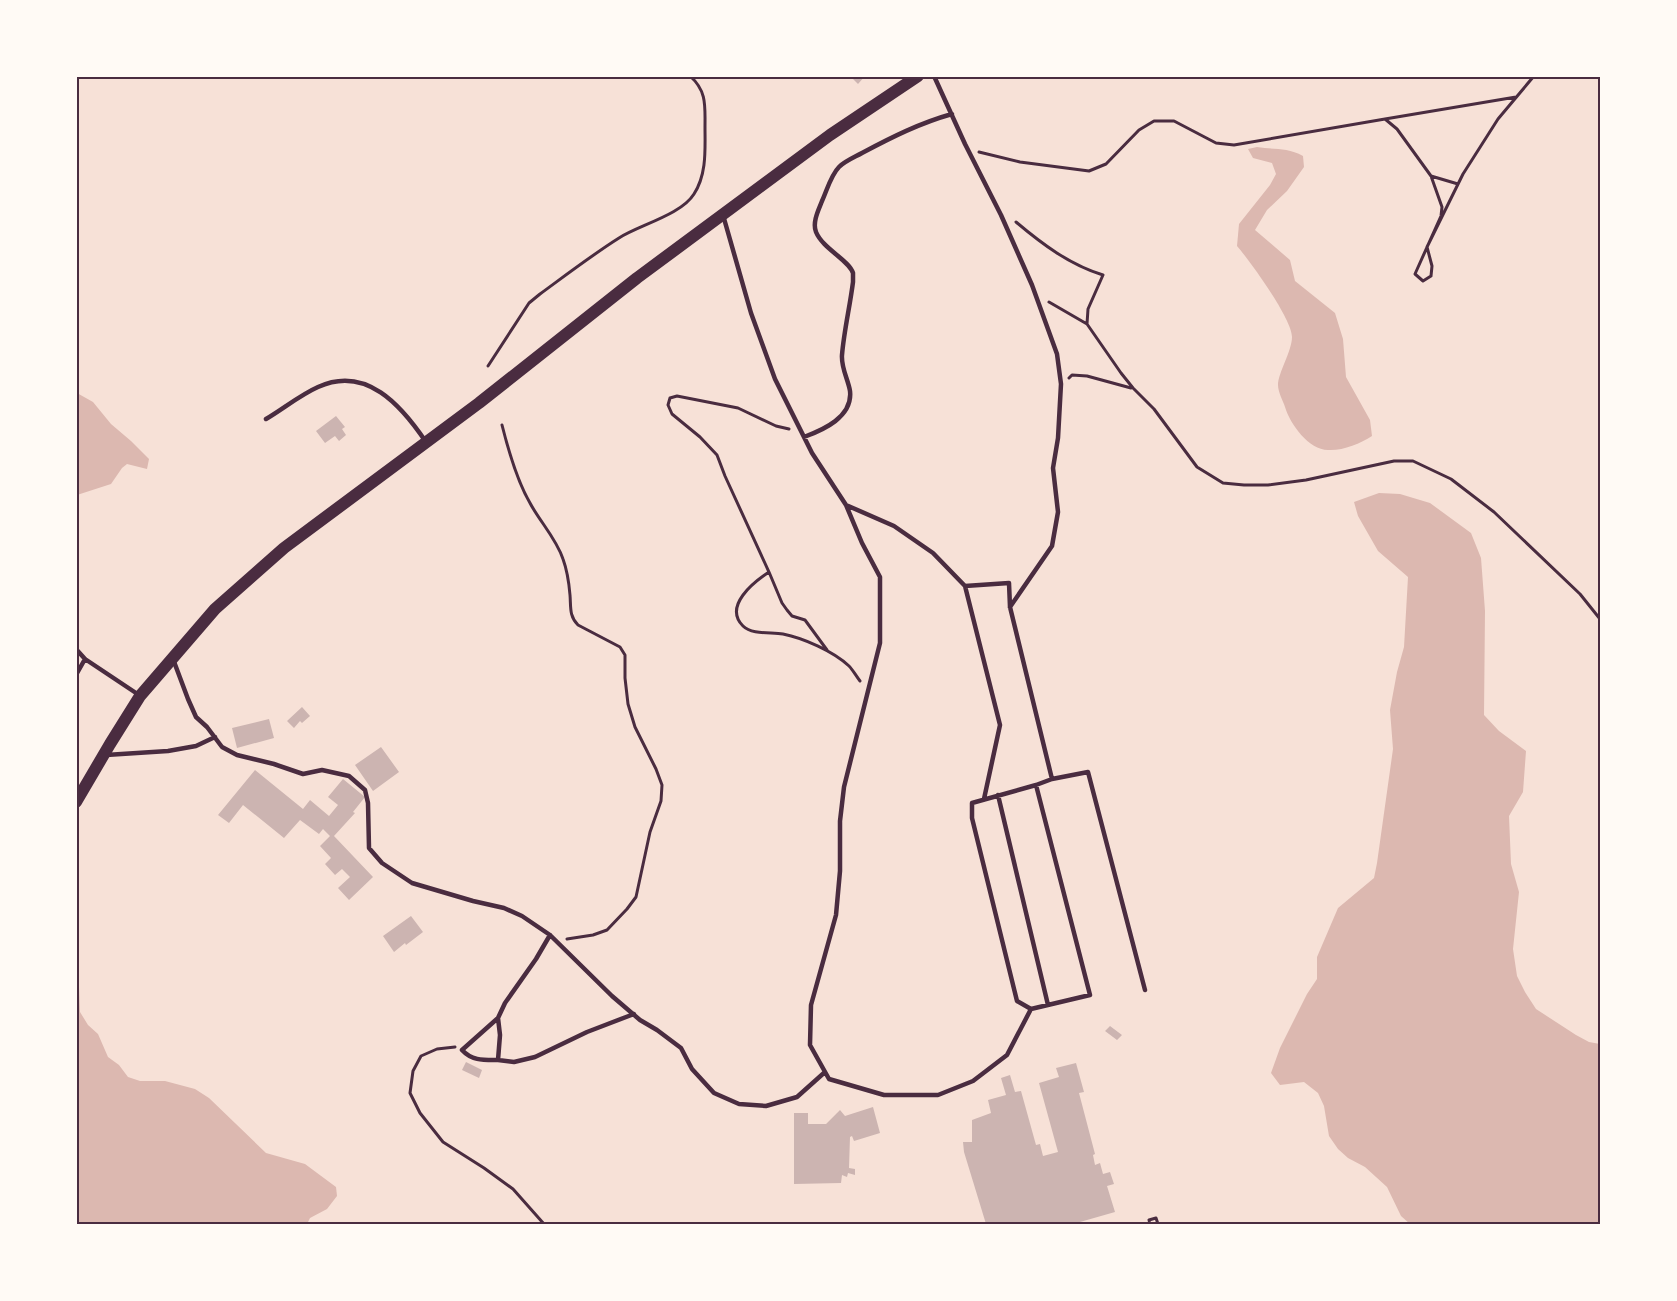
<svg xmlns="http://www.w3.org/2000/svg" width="1677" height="1301" viewBox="0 0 1677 1301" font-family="Roboto,sans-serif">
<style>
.water{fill:#dcb8b0}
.building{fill:#ccb4b1}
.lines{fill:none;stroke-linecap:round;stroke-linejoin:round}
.path{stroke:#4a2c40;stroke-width:3}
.service{stroke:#4a2c40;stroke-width:4.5}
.secondary{stroke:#4a2c40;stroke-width:12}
.neatline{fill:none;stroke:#4a2c40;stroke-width:2}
</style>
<rect width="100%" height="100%" fill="#f7e1d7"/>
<path class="water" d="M1257 147C1274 150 1287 147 1303 156L1304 167 1287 191 1267 210 1255 230 1290 260 1295 281 1335 313 1343 339 1346 377 1370 420 1372 436C1360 444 1342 451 1328 450 1309 450 1290 424 1285 407 1283 401 1278 392 1278 385 1278 373 1292 351 1292 337 1292 319 1250 261 1237 246L1239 224 1270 185 1276 174 1272 163 1253 158 1248 149Z
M77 393 93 402 111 424 131 441 149 459 147 469 127 464 122 468 111 484 77 495Z
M1379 493 1400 494 1430 503 1471 533 1481 558 1485 611 1484 715 1499 731 1526 751 1523 792 1509 816 1511 864 1519 892 1513 949 1517 976 1525 992 1536 1009 1576 1035 1589 1042 1600 1044V1224H1410L1401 1216 1387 1187 1365 1167 1348 1158 1338 1149 1329 1136 1324 1106 1318 1093 1304 1082 1280 1085 1271 1073 1280 1048 1307 994 1317 979V957L1338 908 1374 878 1377 863 1393 749 1390 710 1397 672 1404 647 1408 577 1378 551 1358 516 1354 502Z
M77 985 79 987 80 1012 88 1025 98 1034 108 1057 119 1065 128 1077 140 1081H165L195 1089 209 1098 266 1153 305 1164 336 1187 337 1196 327 1209 310 1218 307 1224H77Z"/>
<path class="building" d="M850 76H865L858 84Z
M336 416 345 427 342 429 346 435 339 441 335 436 325 443 316 431Z
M302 707 310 716 302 723 300 721 294 728 287 721Z
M269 719 274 738 237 748 232 728Z
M381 747 399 772 373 791 355 765Z
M255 770 303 809 310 800 329 816 338 805 328 797 343 779 365 797 353 812 355 813 334 836 373 877 349 900 338 888 350 877 342 869 335 875 325 864 331 858 320 846 330 836 323 829 319 834 300 820 284 838 243 805 229 823 218 815Z
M411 916 423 932 406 945 405 943 394 952 383 936Z
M1110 1026 1122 1035 1117 1040 1105 1031Z
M466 1062 482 1070 479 1078 462 1070Z
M1076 1063 1084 1092 1079 1093 1095 1154 1093 1155 1095 1165 1100 1163 1103 1174 1110 1172 1114 1184 1107 1186 1115 1212 1073 1224H986L964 1152 963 1142H972V1120L991 1113 988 1100 1006 1095 1001 1078 1010 1075 1015 1092 1021 1091 1036 1145 1040 1144 1043 1156 1058 1152 1039 1083 1059 1077 1056 1068Z
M873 1107 880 1133 854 1141 852 1136 850 1137 849 1168 855 1169V1175L848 1173 847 1177 842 1175 841 1183 794 1184V1113H808V1124H826L840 1110 845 1116Z"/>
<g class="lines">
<path class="path" d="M1385 119 1516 97
M979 152 1020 162 1089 171 1106 164 1139 130 1154 121H1174L1216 143 1234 145 1385 119 1397 129 1431 176 1442 207 1441 216 1415 274 1423 281 1431 276 1432 266 1427 247 1463 174 1498 119 1534 76
M1431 176 1458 184
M1016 222C1042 244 1070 265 1103 275L1088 309 1087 324 1121 373 1133 388 1154 409 1197 467 1223 483 1244 485H1268L1306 480 1394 461H1413L1451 479 1494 512 1580 594 1600 619
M1049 302 1087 324
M488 366 529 303 540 294C566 275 592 255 619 238 639 225 681 215 694 194 707 174 705 149 705 127 705 106 707 91 690 76
M1069 378 1072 375 1087 376 1131 388
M502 425C508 449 517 481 530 503 540 522 556 538 563 559 567 570 569 583 570 595 571 607 569 616 578 625L620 647 625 655V678L628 704 635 727 656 769 662 785 661 801 650 832 636 897 627 909 607 930 593 935 567 939
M789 429 776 426 738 408 677 396 670 398 668 405 672 414 700 437 717 455 725 476 769 572C754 582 723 606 743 626 752 635 771 632 783 634 803 638 833 651 849 666 853 670 856 676 860 681
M769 572 782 603 787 610 792 616 805 620 827 650
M455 1047 437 1049 421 1056 413 1071 410 1093 420 1113 443 1142 484 1168 513 1189 544 1224
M1150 1224 1149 1220 1156 1218 1158 1224"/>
<path class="service" d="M934 76 965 144 1001 215 1032 285 1057 354 1061 384 1058 438 1053 468 1058 512 1052 546 1010 607
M723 215 751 313 775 379 812 453 846 505 862 543 880 577V643L844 787 840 821V871L836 915 811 1005 810 1045 829 1079 884 1095H938L973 1081 1007 1055 1031 1009
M266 419C283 409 300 395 318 387 366 365 401 405 426 442
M804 437C823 430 853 417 850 391 848 379 841 368 842 355 844 331 850 306 853 282 853 279 853 276 853 273 849 260 823 249 816 232 812 222 819 209 822 201 827 190 831 175 839 167 845 161 855 157 862 153 892 137 920 123 952 114
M846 505 894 526 933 553 965 586 1000 725 984 799
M965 586 1009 583 1010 607 1052 779
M76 649 85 659 139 695
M173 659 188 699 196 717 207 727 222 747 237 755 274 764 303 774 322 770 349 776 365 790 368 803 369 848 382 863 412 883 473 901 504 908 522 916 550 935 612 996 640 1020 657 1030 681 1048 692 1069 714 1093 739 1104 766 1106 797 1097 825 1072
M76 675 85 659
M106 755 168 751 196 746 215 737
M1036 785 1090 995 1031 1009 1017 1001 972 818V803Z
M1036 785 1052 779 1088 772 1145 990
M998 795 1048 1005
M498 1018 462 1050C472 1061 484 1060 498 1060L500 1035 498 1018 505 1003 536 959 550 935
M498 1060 514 1062 535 1057 587 1032 634 1014"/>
<path class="secondary" d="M76 802 110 744 140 696 215 609 284 548 479 403 637 278 830 135 918 76"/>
</g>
<rect width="1677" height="1301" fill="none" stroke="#fffaf5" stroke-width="156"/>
<rect x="78" y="78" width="1521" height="1145" class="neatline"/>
</svg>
